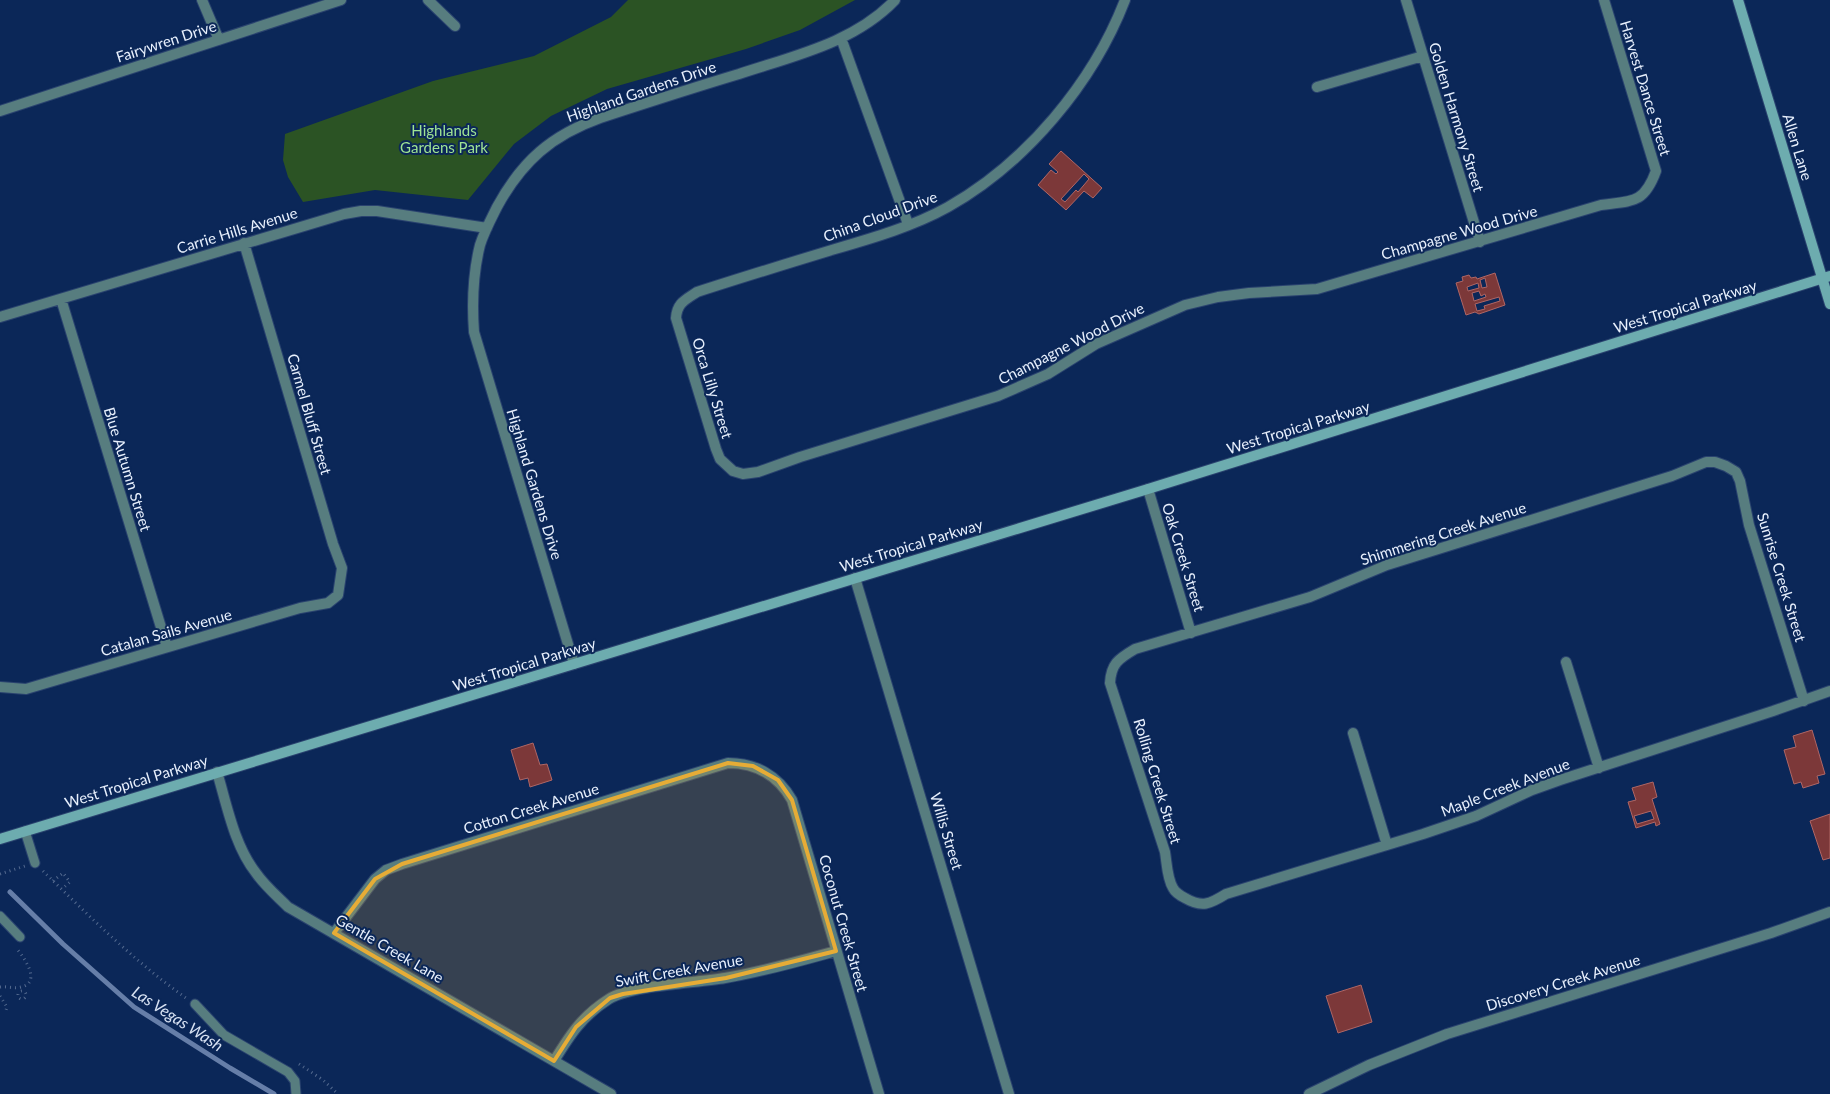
<svg xmlns="http://www.w3.org/2000/svg" width="1830" height="1094" viewBox="0 0 1830 1094" font-family="Lato,sans-serif">
<style>
.green{fill:#2b5324}
.lines{fill:none;stroke-linecap:round;stroke-linejoin:round}
.stream{stroke:#667ea8;stroke-width:5}
.building{fill:#7c3839;stroke:#af6665;fill-rule:evenodd}
.service-casing{stroke:#2a436f;stroke-width:11}
.minor-casing{stroke:#2a436f;stroke-width:12}
.secondary-casing{stroke:#2a436f;stroke-width:12}
.path{stroke:#546a8f;stroke-width:3;stroke-dasharray:1 4;stroke-linecap:butt}
.service{stroke:#577d7f;stroke-width:9}
.minor{stroke:#577d7f;stroke-width:10}
.secondary{stroke:#6dacaf;stroke-width:10}
.marked{fill:#e6ac36;fill-opacity:0.2;stroke:#e6ac36;stroke-width:4;stroke-linejoin:round}
.labels{text-anchor:middle;dominant-baseline:central;stroke-width:4;stroke-linejoin:round;paint-order:stroke}
.street-label{font-size:15px;fill:#e8f0fd;stroke:#0b2758}
.park-label{font-size:15px;fill:#9fe393;stroke:#0b2758}
.water-label{font-size:16px;font-style:italic;fill:#d8e2f3;stroke:#0b2758}
</style>
<rect width="100%" height="100%" fill="#0b2758"/>
<path class="green" d="M628 0H855L800 30 746 49 607 89 551 116 514 144 468 200 375 190 303 202 288 177 283 160 285 134 433 81 534 56 611 17Z"/>
<g class="lines">
<path class="stream" d="M10 892 63 944 134 1007 230 1068 274 1094"/>
</g>
<path class="building" d="M1061 151 1102 188 1093 198 1084 191 1066 210 1038 185 1051 170 1056 174 1058 172 1049 164ZM1084 174 1089 179 1078 192 1076 190 1065 202 1061 199Z
M1495 273 1505 305 1479 314 1475 312 1466 315 1456 283 1463 281 1462 277 1469 275 1471 278 1476 277 1477 279ZM1485 278 1487 287 1482 288 1480 280ZM1478 283 1479 288 1468 291 1467 287ZM1479 291 1481 296 1485 294 1486 297 1474 301 1472 293ZM1499 297 1500 301 1484 306 1485 309 1477 311 1475 304Z
M1812 730 1825 774 1817 776 1819 783 1803 788 1801 782 1794 784 1784 750 1796 747 1793 736Z
M533 743 540 765 547 764 552 780 530 787 528 778 520 780 511 750Z
M1653 782 1657 797 1652 799 1660 824 1656 826 1655 822 1636 828 1628 802 1636 800 1632 788ZM1651 811 1654 819 1637 824 1634 816Z
M1830 814V858L1823 860 1810 821Z
M1361 985 1372 1022 1338 1033 1326 996Z"/>
<g class="lines">
<defs>
<path id="service" d="M25 831 35 863
M0 916 20 937
M195 1004 224 1035 288 1072 295 1081 296 1094"/>
<path id="minor" d="M202 0 219 40
M428 0 455 26
M1125 0C1093 83 1026 163 948 207 914 226 873 238 835 249 789 263 743 277 697 292 685 300 677 303 676 318L716 449 720 459 733 471 743 474 758 472 800 457 998 396 1048 374 1096 344 1185 305 1218 297 1249 293 1317 289 1601 205C1632 201 1644 204 1656 171L1604 0
M1406 0 1480 242
M841 38 908 224
M1317 87 1423 56
M0 111 341 0
M61 299 167 647
M0 317 344 214 361 211H377L487 228
M1148 489 1191 633
M855 578 1009 1094
M1566 662 1599 768
M574 664 474 332C472 304 473 273 480 245 484 232 491 219 497 207 522 161 552 135 600 118 646 103 692 88 739 74 793 56 854 43 895 0
M0 687 26 689 300 608 328 603 338 595 342 568 333 544 244 243
M1804 701 1749 525 1740 481 1736 472 1726 466 1715 462H1706L1672 476 1387 565 1310 597 1135 649C1118 659 1111 664 1110 683L1165 852C1167 864 1167 878 1173 888 1175 892 1181 896 1185 898 1202 908 1210 904 1226 894L1423 834 1476 816 1532 790 1560 780 1773 711 1830 691
M1353 733 1387 845
M217 772C227 805 234 845 256 873 265 886 277 896 288 907L611 1094
M334 933 375 879 386 870 402 864 728 763C755 763 778 775 792 800L879 1094
M554 1061C570 1035 582 1016 609 999 631 985 696 983 725 978 762 972 800 961 836 951
M1309 1094 1369 1065 1447 1034 1771 933 1830 912"/>
<path id="secondary" d="M1738 0 1830 304
M0 839 1148 489 1830 276"/>
</defs>
<use href="#service" class="service-casing"/>
<use href="#minor" class="minor-casing"/>
<use href="#secondary" class="secondary-casing"/>
<path class="path" d="M43 871C88 915 134 961 186 998
M0 874 25 866
M53 881 63 873 70 882 62 889
M0 987C7 986 14 989 21 987 42 983 24 957 17 949
M18 995a4 4 0 1 1 8 0a4 4 0 1 1-8 0Z
M0 996 7 1007 6 1010
M299 1064 323 1080 338 1094"/>
<use href="#service" class="service"/>
<use href="#minor" class="minor"/>
<use href="#secondary" class="secondary"/>
</g>
<path class="marked" d="M728 763 753 766 778 780 792 800 836 951 726 978 623 994 610 998 576 1027 554 1061 334 933 375 879 402 864Z"/>
<g class="labels">
<g class="street-label">
<text transform="translate(166 41) rotate(-18)">Fairywren Drive</text>
<text transform="translate(1646 88) rotate(73)">Harvest Dance Street</text>
<text transform="translate(641 91) rotate(-19)">Highland Gardens Drive</text>
<text transform="translate(1457 117) rotate(73)">Golden Harmony Street</text>
<text transform="translate(1798 147) rotate(73)">Allen Lane</text>
<text transform="translate(880 216) rotate(-20)">China Cloud Drive</text>
<text transform="translate(237 230) rotate(-17)">Carrie Hills Avenue</text>
<text transform="translate(1459 232) rotate(-16)">Champagne Wood Drive</text>
<text transform="translate(1685 306) rotate(-17)">West Tropical Parkway</text>
<text transform="translate(1071 343) rotate(-27)">Champagne Wood Drive</text>
<text transform="translate(713 388) rotate(73)">Orca Lilly Street</text>
<text transform="translate(310 414) rotate(74)">Carmel Bluff Street</text>
<text transform="translate(1298 427) rotate(-17)">West Tropical Parkway</text>
<text transform="translate(128 469) rotate(73)">Blue Autumn Street</text>
<text transform="translate(535 484) rotate(73)">Highland Gardens Drive</text>
<text transform="translate(1443 533) rotate(-18)">Shimmering Creek Avenue</text>
<text transform="translate(911 545) rotate(-17)">West Tropical Parkway</text>
<text transform="translate(1184 557) rotate(73)">Oak Creek Street</text>
<text transform="translate(1782 577) rotate(73)">Sunrise Creek Street</text>
<text transform="translate(166 632) rotate(-16)">Catalan Sails Avenue</text>
<text transform="translate(524 664) rotate(-17)">West Tropical Parkway</text>
<text transform="translate(136 781) rotate(-17)">West Tropical Parkway</text>
<text transform="translate(1158 781) rotate(73)">Rolling Creek Street</text>
<text transform="translate(1505 787) rotate(-21)">Maple Creek Avenue</text>
<text transform="translate(531 808) rotate(-17)">Cotton Creek Avenue</text>
<text transform="translate(947 831) rotate(73)">Willis Street</text>
<text transform="translate(844 923) rotate(74)">Coconut Creek Street</text>
<text transform="translate(390 948) rotate(30)">Gentle Creek Lane</text>
<text transform="translate(679 970) rotate(-10)">Swift Creek Avenue</text>
<text transform="translate(1563 982) rotate(-17)">Discovery Creek Avenue</text>
</g>
<g class="park-label">
<text x="444" y="130">Highlands<tspan x="444" dy="17">Gardens Park</tspan></text>
</g>
<g class="water-label">
<text transform="translate(178 1018) rotate(33)">Las Vegas Wash</text>
</g>
</g>
</svg>
